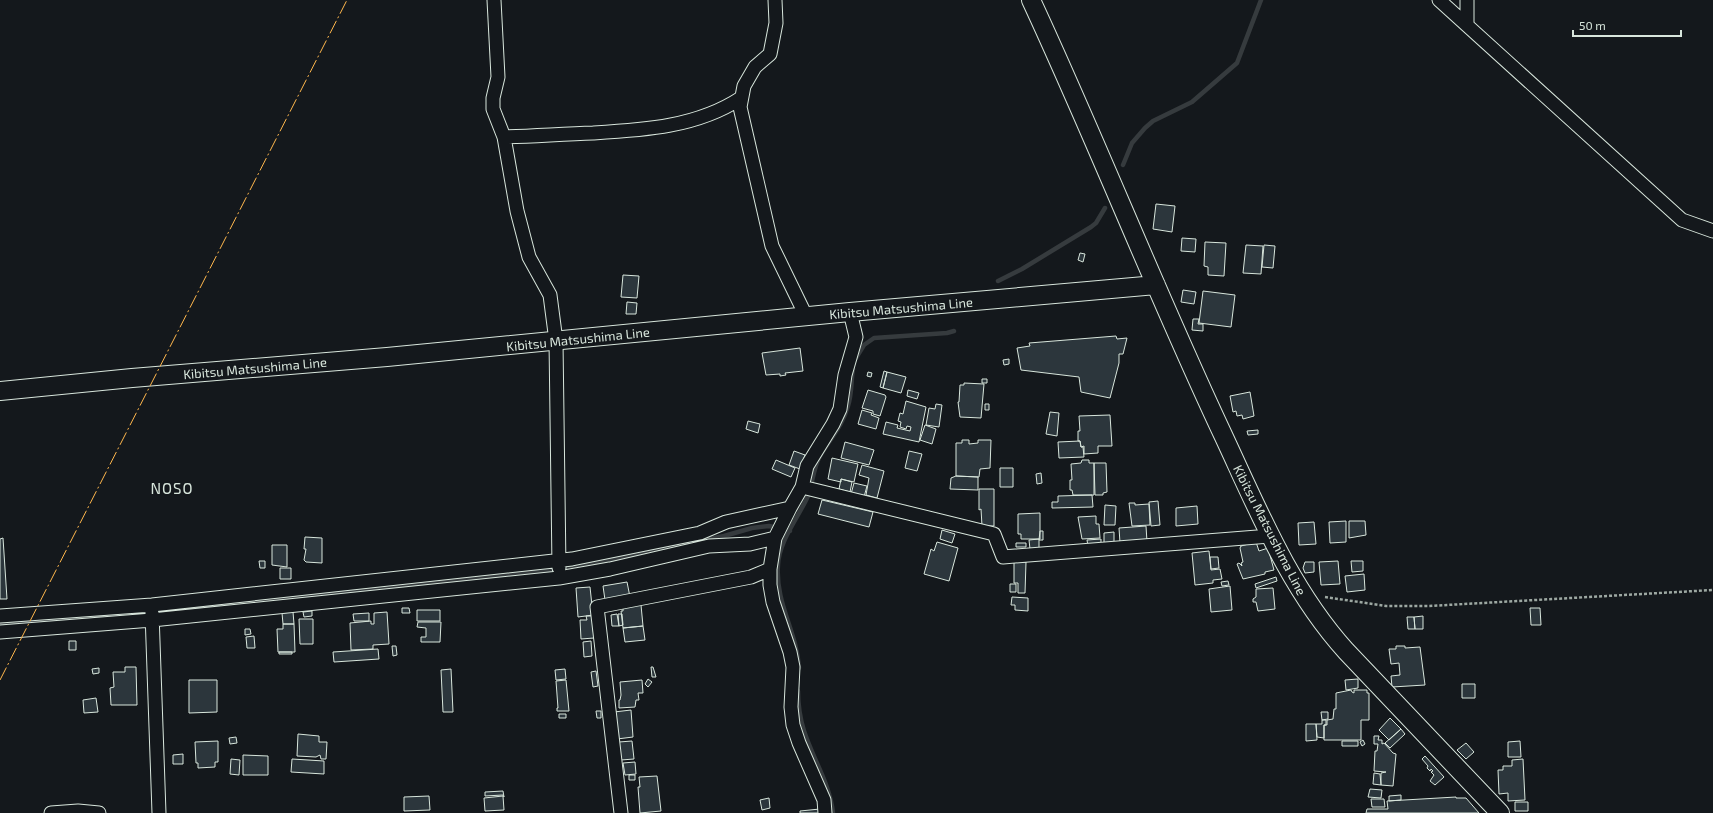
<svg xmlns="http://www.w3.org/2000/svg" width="1713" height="813" viewBox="0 0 1713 813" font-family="'Exo 2',sans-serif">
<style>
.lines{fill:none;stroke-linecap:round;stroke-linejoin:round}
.stream{stroke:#363b3e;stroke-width:4.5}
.building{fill:#2c363c;stroke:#d8e6dc}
.street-casing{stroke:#d8e6dc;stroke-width:15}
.secondary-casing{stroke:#d8e6dc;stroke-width:20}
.path{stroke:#9da8a2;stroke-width:2.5;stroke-dasharray:3 2;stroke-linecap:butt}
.street{stroke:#14181c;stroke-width:13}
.secondary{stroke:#14181c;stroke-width:18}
.power{stroke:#ffb74d;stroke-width:1;stroke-dasharray:14 3 2 3;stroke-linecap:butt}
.labels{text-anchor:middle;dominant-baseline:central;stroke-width:3;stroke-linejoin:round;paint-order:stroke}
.street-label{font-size:13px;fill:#d8e6dc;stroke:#14181c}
.quarter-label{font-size:15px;letter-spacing:1px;fill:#d8e6dc;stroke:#14181c}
</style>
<rect width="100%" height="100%" fill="#14181c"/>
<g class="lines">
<path class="stream" d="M1123 165 1132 143 1145 128 1153 121 1192 102 1237 63 1261 0
M998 281 1022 269 1091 227 1096 223 1105 208
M856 358 864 345 874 338 947 333 954 331
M0 623 162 612 536 572 609 560 724 536 752 528 769 526 790 531
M799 668C797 632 775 603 778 565 779 541 798 518 808 496 813 483 813 468 820 456 830 439 843 425 848 406 852 394 851 381 853 369
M798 691C798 705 800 718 804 731 813 759 830 784 833 813"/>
</g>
<path class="building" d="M1156 204 1175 206 1172 232 1153 229Z
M1182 238 1196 239 1195 252 1181 251Z
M1205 242 1226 243 1224 276 1208 275V267L1204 266Z
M1246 245 1263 246 1261 274 1243 273Z
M1264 245 1275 246 1273 268 1262 267Z
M1080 253 1085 254 1083 262 1078 260Z
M623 275 639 276 637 298 621 297Z
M1183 290 1196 292 1194 304 1181 302Z
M1203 291 1235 295 1231 327 1199 323Z
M627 302 637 303 636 314H626Z
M1193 319H1199L1198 324H1203V331L1192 330Z
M1116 336 1117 339 1127 338 1123 354H1119V363L1110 398 1081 392 1079 377 1021 370 1017 348 1030 346 1029 343Z
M800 348 803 371 785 373 786 375 780 376V374L766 375 762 353Z
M1009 359V364L1004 365 1003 360Z
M884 371 887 372 883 388 880 387Z
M868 372 872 373 871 377 867 376Z
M887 372 906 377 901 393 883 388Z
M982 379H987V383H982Z
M964 383 984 384 981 418 960 417 958 402H959L960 385H964Z
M868 390 885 395 886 397 880 416 873 414V411L862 408Z
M908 390 919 393 917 399 907 396Z
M1250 392 1254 416 1243 419 1242 415 1237 416 1236 411 1233 412 1230 396Z
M906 401 926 407 919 442 883 434 886 422 898 425 897 428 910 431 911 427 907 426 906 429 900 427 901 422 898 421 900 413 903 414Z
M936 404 942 405 939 427 926 425 929 408 935 409Z
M985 404H989V410H985Z
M862 410 872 413 871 415 879 418 876 429 858 424Z
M1050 412 1059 413 1057 436 1046 434Z
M1110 415 1112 446H1098V453L1084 454V446L1081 447 1080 441H1078V431H1080L1079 416Z
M748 421 760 424 758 433 746 429Z
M925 425 936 429 932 444 920 440Z
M1258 430V434L1248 435 1247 431Z
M962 440H969V444L978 443V440H991L990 468 980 469 979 477 956 476V443H962Z
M1080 441 1081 447H1083L1084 457 1059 458 1058 442Z
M845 442 874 450 869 465 841 458Z
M794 451 805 455 800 469 789 465Z
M909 451 922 454 917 471 905 468Z
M832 458 858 464 854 482 841 479V482L828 479Z
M776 460 795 468 791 477 772 469Z
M1082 460H1089V463H1094V495H1073L1072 490H1070V480H1072L1071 464 1081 463Z
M1094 463H1106L1107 492 1103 493V495H1095Z
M862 465 884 471 877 498 866 495 869 478 859 475Z
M1000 468H1013V487H1000Z
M1041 473 1042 483 1037 484 1036 474Z
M956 476 978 477V490L950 489 951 478Z
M841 479 852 482 850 492 839 489Z
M854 483 867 486 864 497 851 494Z
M979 489H994V526H982L981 509 979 510Z
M1092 495 1093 507 1052 508V502H1058V496Z
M822 500 873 512 869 527 818 514Z
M1158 501 1160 525 1151 526 1149 502Z
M1129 503H1135V505L1149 504 1150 525 1132 526Z
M1105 505 1116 506 1115 525H1104Z
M1197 506 1198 524 1176 526V508Z
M1040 513V539H1021V534H1018V514Z
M1096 516V524H1099L1100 538 1082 539 1078 517Z
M1346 521V542L1330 543 1329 522Z
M1349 521H1365L1366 535 1349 538Z
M1314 522 1316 544 1299 545 1298 523Z
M1146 526 1147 542 1120 543 1119 528Z
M942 530 955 534 952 543 940 539Z
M1040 531H1043V540H1039Z
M1114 532V544L1104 545V533Z
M305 537 322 538V563L306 562 304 560 306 549H304Z
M3 538 7 599H0V539Z
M1039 539V549H1030L1029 540Z
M1101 539V545L1088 546 1087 540Z
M937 542 958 548 949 581 924 574 931 549 934 551Z
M1256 542 1259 551 1268 548 1274 570 1265 572V574L1243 579 1237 564 1239 563 1242 566 1241 563 1243 562 1240 548 1241 546Z
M1016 543H1026V547H1016Z
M272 545H287V567L272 565Z
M1209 551 1211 570 1220 569 1222 579 1213 580V583L1195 585 1192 553Z
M1210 557H1218L1219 568 1211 569Z
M259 561H265V568H260Z
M1338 561 1340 584 1321 585 1319 562Z
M1351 561H1363V571L1352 572Z
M1014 562H1026L1025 593H1018V583H1014Z
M1305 562H1314V572L1305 573 1303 568Z
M280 568H291V579H280Z
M1364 574 1365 590 1347 592 1345 576Z
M1276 577 1277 581 1256 588 1255 584Z
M1228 581 1229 585 1222 586 1221 582Z
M627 582 630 597 605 600 603 586Z
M1010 584H1016V592H1010Z
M1230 586 1232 610 1211 612 1209 589Z
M590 587 593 615 578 617 576 588Z
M1273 588 1275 609 1258 611 1256 602H1253V599L1256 597V589Z
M1012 597 1028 598V611L1015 610V605H1011Z
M641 605 643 626 623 628 621 611H623V607Z
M402 608H409L410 613H402Z
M1530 608H1540L1541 625H1531Z
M417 610H440V621H417Z
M312 611V616L304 617 303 612Z
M293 612 294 624H283L282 613Z
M387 612 389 644 373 645V649L351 650 350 623 371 621V624H374V613Z
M369 613V621H354L353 614Z
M617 614 619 626H612L611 615Z
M618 614H622L623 625 619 626Z
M586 616H592L594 638 581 639 580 620H587Z
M1423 616V629H1415L1414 617Z
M1407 617H1414L1415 629H1408Z
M299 619H313V644H300Z
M418 622H441L440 642H421V637H426V628L417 627Z
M283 624H294L295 652H278L277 629H283Z
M643 626 645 640 625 642 623 628Z
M245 629H250L251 634 245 635Z
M254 636 255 648H247L246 637Z
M69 641H76V650H69Z
M591 641 592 656 584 657 583 642Z
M392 646H396L397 655 393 656Z
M1396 646H1405V648L1420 647 1425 685 1392 687 1391 676 1400 675 1399 663 1391 664 1389 649H1396Z
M378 649 379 659 334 662 333 652Z
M279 652H292V654H279Z
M125 667H136L137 705H111L110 688 114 687 113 672H125Z
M651 667H653L656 677H652Z
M99 668V673L93 674 92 669Z
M451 669 453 712H443L441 670Z
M565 669 566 679 556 680 555 670Z
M596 671 598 686 593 687 591 672Z
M648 679 652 682 648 687 645 684Z
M1358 679V688L1346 690 1345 680Z
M189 680H217V712L189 713Z
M566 680 569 711H557V708H558L556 681Z
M642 680 643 693H638L639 700H636L635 707 619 708V700H620L621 695 620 682Z
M1462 684H1475V698H1462Z
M1351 690 1352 692 1354 693V690H1367V693H1369V720H1361V740H1324V725H1327V720L1333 719 1334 709H1336V693Z
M96 698 98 712 84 713 83 700Z
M631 710 633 737 617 739 614 712Z
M596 711H601V718H597Z
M1321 712H1328V719L1322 720Z
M559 714H566V718H559Z
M1390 718 1401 729 1389 740 1379 730Z
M1322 720H1326V725H1324V738L1317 737 1316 724H1322Z
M1306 724H1316L1317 740 1306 741Z
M1401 729 1405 734 1390 748 1385 743Z
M298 734 319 736V742H327L326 759H321L320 755 316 757 297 756Z
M1374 736H1379L1378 740H1382V744L1384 743 1393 753 1396 754 1393 786 1381 785V773L1386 772 1374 771 1375 751H1377L1378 744H1374Z
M236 737 237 743 230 744 229 738Z
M1363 740 1365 744 1362 746 1360 742Z
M218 741V762H215V767L198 768V763H196L195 742Z
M632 741 634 759 621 760 619 742Z
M1342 741H1358V746H1342Z
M1520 741 1521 757H1508V742Z
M1466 743 1474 752 1466 759 1457 750Z
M183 754V764H173V755Z
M243 755 268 756V775H243Z
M1425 756 1444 777 1435 785 1430 781 1434 775 1431 772 1433 771 1431 769 1430 771 1427 768 1428 766 1422 759Z
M231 759 240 760 239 775 230 774Z
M292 759 324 761V774L291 772Z
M1523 759 1525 800 1508 801V793L1499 794 1498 770H1503V766H1512V760Z
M635 762 636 774 625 775 623 763Z
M1374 773 1380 774 1381 785 1373 784Z
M629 775H635V780H629Z
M657 776 661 811 640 813 638 787H640L639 777Z
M1370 789 1382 790 1381 798 1368 797Z
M503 791 504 797 503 795 485 796V792Z
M1401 795V800L1389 801V796Z
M429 796 430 810 404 811V797Z
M503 796 504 810 485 811 484 798Z
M1456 797V798H1466L1479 813H1366L1367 809H1388L1387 801Z
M769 798 770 808 762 810 760 800Z
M1371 799H1384L1385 807H1372Z
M1515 802H1528V811H1515Z
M820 809V813H800V811Z"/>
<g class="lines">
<defs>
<path id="street" d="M494 0 498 77 493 98V109L504 137 517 211 529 257 550 295 556 341 559 568
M775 0 776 23 770 54 755 67 744 86 740 107 772 246 806 316
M1439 0 1682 220 1713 231
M1467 25V0
M504 137C534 136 564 134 593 133 644 130 697 127 741 98
M802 487 994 534 1003 557 1270 536
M152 613 159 813
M0 616 152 605 572 559 700 533 726 522 790 508
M0 632 152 620 559 578 610 569 709 546 750 544 775 538
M51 813 78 811 99 813
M621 813 597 607 751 577 770 569
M825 813 824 800 799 743 793 725 791 707 793 667 790 652 773 602 770 585V569L775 538 790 508 802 487 807 466 833 424 840 409 845 375 856 337 850 312"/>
<path id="secondary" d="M1031 0C1098 144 1156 293 1224 437 1259 512 1290 589 1346 651L1500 813
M0 391 132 378 387 357 850 312 1156 285"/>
</defs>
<use href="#street" class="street-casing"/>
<use href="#secondary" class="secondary-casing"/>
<path class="path" d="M1325 597 1386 606H1429L1713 590"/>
<use href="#street" class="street"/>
<use href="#secondary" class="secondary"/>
<path class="power" d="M0 680 347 0"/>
</g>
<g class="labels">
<g class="street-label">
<text transform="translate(901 308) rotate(-5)">Kibitsu Matsushima Line</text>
<text transform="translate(578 339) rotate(-6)">Kibitsu Matsushima Line</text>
<text transform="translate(255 368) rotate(-5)">Kibitsu Matsushima Line</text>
<text transform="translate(1270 530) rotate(63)">Kibitsu Matsushima Line</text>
</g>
<g class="quarter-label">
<text x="172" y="488">NOSO</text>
</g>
</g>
<path d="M1573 30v6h108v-6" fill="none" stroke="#d8e6dc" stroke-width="2"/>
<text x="1579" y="30" font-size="12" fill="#d8e6dc" stroke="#14181c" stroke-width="3" paint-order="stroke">50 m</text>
</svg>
